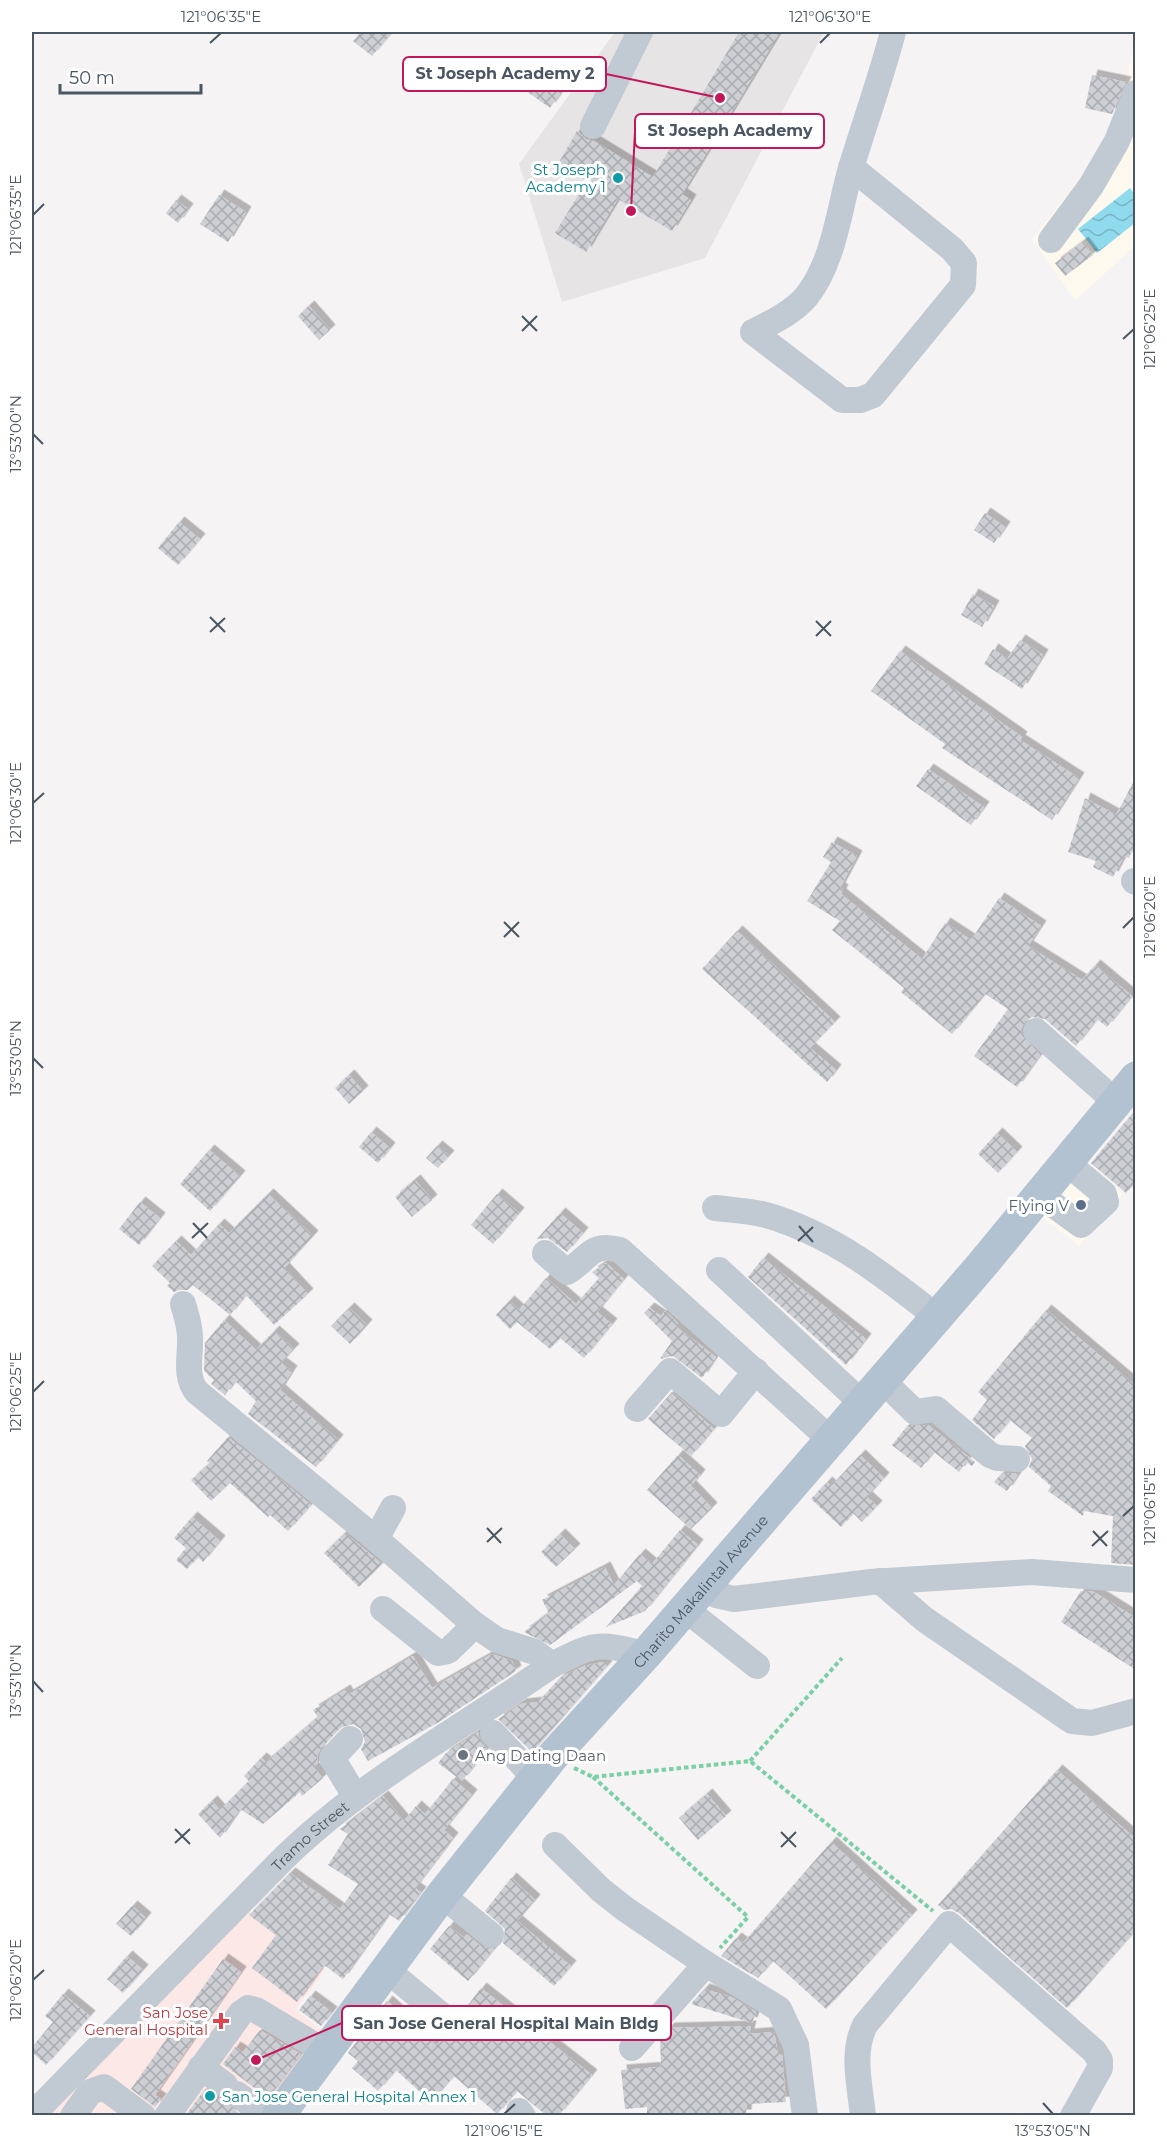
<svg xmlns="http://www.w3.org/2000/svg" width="1167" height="2147" viewBox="0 0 1167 2147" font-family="Montserrat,sans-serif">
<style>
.commercial{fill:#fdf9ef}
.education{fill:#e6e4e5}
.medical{fill:#fce8e6}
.water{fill:url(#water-waves)}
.building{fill:url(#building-cross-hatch);filter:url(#shadow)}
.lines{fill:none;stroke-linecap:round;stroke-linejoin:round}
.path{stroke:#7ad0a6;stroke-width:4;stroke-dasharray:4.5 3;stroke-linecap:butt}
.minor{stroke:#c1cad2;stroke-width:26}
.major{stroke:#b3c2d1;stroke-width:33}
.ticks{fill:none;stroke:#4a5661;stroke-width:2}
.culture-dot{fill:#0f9aa8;stroke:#fff;stroke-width:2}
.service-dot{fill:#5c6f8a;stroke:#fff;stroke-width:2}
.worship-dot{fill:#6b7280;stroke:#fff;stroke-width:2}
.health-dot{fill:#e0444e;stroke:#fff;stroke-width:2}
.labels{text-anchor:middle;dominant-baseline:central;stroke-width:6;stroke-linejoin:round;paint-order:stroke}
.culture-label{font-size:15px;fill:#0d838f;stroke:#fff;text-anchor:end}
.service-label{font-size:15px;fill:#4e5e75;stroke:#fff;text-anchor:end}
.street-label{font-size:15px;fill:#4a5661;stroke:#fff}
.worship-label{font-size:15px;fill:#5b616d;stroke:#fff;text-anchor:start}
.health-label{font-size:15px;fill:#be3a42;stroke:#fff;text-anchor:end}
.leader{fill:none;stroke:#c2185b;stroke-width:2}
.callout-dot{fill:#c2185b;stroke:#fff;stroke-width:2}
.callout{fill:#fff;stroke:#c2185b;stroke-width:2}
.callout-label{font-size:16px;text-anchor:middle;font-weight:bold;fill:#4a5661}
.neatline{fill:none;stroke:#4a5661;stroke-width:2}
.ticks-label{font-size:15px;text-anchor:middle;fill:#4a5661}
</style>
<defs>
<pattern id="water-waves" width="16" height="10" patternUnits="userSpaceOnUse" patternTransform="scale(1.5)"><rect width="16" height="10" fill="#90daee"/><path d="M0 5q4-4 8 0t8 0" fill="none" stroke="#78b4c4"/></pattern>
<pattern id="building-cross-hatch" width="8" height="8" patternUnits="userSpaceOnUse" patternTransform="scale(1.5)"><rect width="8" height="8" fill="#cdcfd5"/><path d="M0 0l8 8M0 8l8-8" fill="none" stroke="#a8abb0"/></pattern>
<filter id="shadow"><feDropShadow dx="5.5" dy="-5.5" stdDeviation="0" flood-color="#0004"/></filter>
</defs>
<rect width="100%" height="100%" fill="#f5f3f3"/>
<path class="commercial" d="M1135 41V246L1075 301 1032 239 1114 136Z
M1084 1162 1123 1194 1079 1246 1040 1215Z"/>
<path class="education" d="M615 32H824L705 258 562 302 519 164Z"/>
<path class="medical" d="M242 1906 325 1970 295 2009 323 2032 255 2115 42 2116Z"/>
<path class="water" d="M1130 188 1135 195V223L1097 253 1078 229Z"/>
<path class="building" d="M361 32H392L372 56 353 41Z
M739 32H780L682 194 691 200 672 231 618 199 586 252 555 233 587 181 558 164 577 131 586 139 594 141 653 177Z
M541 70 565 87 550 108 526 91Z
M1092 75 1126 82 1112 114 1085 108Z
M219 195 246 212 228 242 200 224Z
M176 200 188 209 178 223 166 213Z
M1083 242 1093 255 1065 276 1055 263Z
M309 306 330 330 319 340 298 316Z
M985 513 1005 527 994 543 974 530Z
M179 522 200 539 178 565 158 548Z
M973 594 994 606 982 627 961 615Z
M1020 640 1043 655 1022 689 984 664 993 649 1007 659Z
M900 651 1022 737 1020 740 1079 778 1052 820 942 748 945 744 871 691Z
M928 769 984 807 971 825 916 786Z
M1136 777V853L1132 851 1129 858 1124 856 1113 877 1093 867 1096 861 1068 852 1085 798 1116 815Z
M832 842 857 856 840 888 843 890 841 894 922 959 945 923 971 940 999 898 1041 926 1028 946 1082 980 1095 965 1132 996 1107 1027 1097 1019 1076 1046 1045 1019 1032 1017 1025 1021 1021 1029 1022 1036 1040 1055 1017 1087 974 1056 1008 1009 985 994 952 1034 901 992 904 988 832 930 840 921 807 901 831 862 823 857Z
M737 931 835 1022 810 1048 836 1070 827 1082 702 969Z
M349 1075 363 1091 349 1104 335 1088Z
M1136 1109V1182L1126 1193 1091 1163Z
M371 1132 390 1148 378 1163 359 1147Z
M997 1133 1017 1152 998 1173 978 1154Z
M437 1146 449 1156 438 1168 426 1158Z
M209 1150 240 1176 210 1211 180 1184Z
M415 1180 432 1200 412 1217 395 1197Z
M268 1194 313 1236 284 1268 308 1294 274 1325 246 1295 230 1315 193 1285 188 1290H179L174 1292 167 1286 170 1283 152 1266 176 1241 191 1255 219 1224 229 1233Z
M497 1194 519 1213 493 1244 471 1225Z
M140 1202 160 1218 139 1245 119 1229Z
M560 1213 583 1233 567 1252 548 1238 537 1239Z
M763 1258 866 1339 846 1365 748 1277Z
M606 1263 624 1279 597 1312 612 1324 584 1358 560 1338 550 1349 517 1322 510 1329 496 1315 509 1301 519 1310 546 1278 576 1304 599 1278 592 1272Z
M349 1308 367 1325 350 1344 331 1326Z
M649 1308 661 1316 665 1311 678 1323 675 1326 716 1357 702 1378 673 1356 660 1359 672 1341 644 1313Z
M1046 1310 1136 1386V1514L1132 1537H1136V1565L1111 1563 1113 1516 1084 1511 1083 1516 1048 1491 1051 1486 1029 1467 1032 1459 1025 1446 1032 1438 1010 1420 994 1439 972 1420 987 1400 978 1392Z
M224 1320 256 1350 274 1331 294 1349 281 1363 292 1371 280 1390 338 1440 316 1467 248 1414 256 1401 235 1381 225 1395 211 1384 214 1380 204 1371 205 1343Z
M672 1392 714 1429 691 1456 648 1419Z
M908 1425H928L975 1462 972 1466 966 1462 959 1472 934 1452 921 1468 892 1445Z
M228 1437 311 1505 288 1531 270 1515 268 1517 230 1483 211 1501 191 1480 210 1463 207 1461Z
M678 1455 700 1475 691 1486 712 1508 691 1529 647 1490Z
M860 1455 884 1478 867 1497 877 1506 862 1522 853 1513 841 1527 811 1499 827 1482 831 1486Z
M1002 1473H1019L1007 1491 994 1482Z
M192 1517 220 1541 203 1562 198 1557 187 1569 176 1560 186 1548 174 1538Z
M680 1530 698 1545 645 1611 606 1627 642 1586 637 1581 550 1645 524 1632 549 1613 542 1600 605 1567 614 1585 640 1554 652 1564Z
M345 1533 382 1564 359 1587 324 1553Z
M560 1534 575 1549 556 1567 541 1552Z
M1081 1591 1094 1592 1136 1618V1670L1061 1622Z
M492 1654 512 1661 516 1671 439 1722 368 1761 361 1749 365 1742 361 1729 353 1724 340 1728 321 1748 317 1756 318 1763 313 1767 323 1778 302 1796 300 1792 263 1824 240 1809 220 1838 198 1814 212 1801 220 1810 249 1781 244 1776 261 1758 266 1762 318 1717 313 1710 345 1690 348 1695 413 1656 432 1688Z
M603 1662 607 1666 532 1752 498 1719 521 1704 538 1702 561 1677 584 1666Z
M478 1732 479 1737 487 1749 462 1781 438 1763 445 1754Z
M1057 1770 1136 1839V1930L1067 2008 959 1913 951 1909 944 1910 938 1905Z
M453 1779 472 1795 444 1830 453 1838 415 1888 421 1892 399 1921 389 1914 343 1979 324 1965 297 2002 252 1968 276 1935 249 1915 290 1873 340 1909 358 1884 328 1865 348 1834 340 1829 383 1796 404 1821 416 1806 425 1814Z
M707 1794 726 1816 698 1840 679 1818Z
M831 1842 912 1915 826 2009 773 1961 758 1978 721 1956 736 1938 743 1943Z
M511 1878 535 1900 517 1921 571 1966 554 1986 503 1943 505 1929 485 1911Z
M132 1906 146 1918 131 1936 116 1924Z
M449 1926 463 1937 466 1934 482 1947 494 1949 468 1981 430 1949Z
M127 1956 143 1970 123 1993 107 1979Z
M223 1959 241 1972 155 2095 161 2099 155 2107 131 2089Z
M481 1988 592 2075 559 2115H546L517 2091 497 2114 454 2076 431 2102 396 2070 378 2091 352 2068 358 2061 348 2053 387 2001 437 2045 444 2036 456 2037 463 2032 466 2025 462 2013Z
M704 1989 731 1997 756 2012 752 2023 691 2004Z
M63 1994 90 2016 46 2065 32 2052V2047L53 2022 45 2016Z
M310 1996 332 2012 321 2026 299 2010Z
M751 2026 749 2034 773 2032 775 2037 778 2054H782L786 2102 747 2104 746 2115H647V2107L625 2109 621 2070 661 2067 660 2038 669 2028Z
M260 2030 301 2054 268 2098 223 2064 235 2047 243 2052Z
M205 2089 223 2100 241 2115H186Z"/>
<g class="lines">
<path class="path" d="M750 1761 842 1658
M574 1768 593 1777 750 1761 933 1911
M593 1777 748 1917 720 1948"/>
<g class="minor">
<path d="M593 126 640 32"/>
<path d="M851 167 952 249 964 263 963 285 873 395 860 400H842L753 332C771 323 792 313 806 297 834 263 839 209 851 168 865 122 881 78 893 32"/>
<path d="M1051 240 1091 186 1117 141 1136 93"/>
<path d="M1134 881 1136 882"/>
<path d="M1036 1031 1116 1102"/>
<path d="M1040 1195 1081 1225 1106 1202 1104 1194 1067 1163"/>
<path d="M715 1208C732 1210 750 1211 766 1215 832 1234 884 1275 937 1317"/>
<path d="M545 1253 567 1272C590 1258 590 1242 620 1250L831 1440"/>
<path d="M719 1270 862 1403"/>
<path d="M183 1304C186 1314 190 1326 190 1337 191 1356 184 1376 197 1392L376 1539 475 1625 497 1640 535 1652 552 1665"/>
<path d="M882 1380 915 1412 936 1409 990 1455 998 1458 1017 1459"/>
<path d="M637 1409 670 1371 721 1414 756 1371"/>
<path d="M376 1539 393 1508"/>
<path d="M880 1581 924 1619 1072 1721 1092 1723 1136 1711"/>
<path d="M701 1588 716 1595 734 1599 871 1582 1032 1572 1136 1580"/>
<path d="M684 1608 757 1666"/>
<path d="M383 1609 438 1653 448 1651 475 1625"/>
<path d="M493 1733 535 1778"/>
<path d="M350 1739 332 1758 355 1796"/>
<path d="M555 1845 601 1890 625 1909 706 1964 779 2009 796 2045 805 2116"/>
<path d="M442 1895 491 1935"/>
<path d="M387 1970 451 2023"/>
<path d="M632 2048 706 1964"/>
<path d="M201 2067 225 2085"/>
<path d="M237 2094 266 2116"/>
<path d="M519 2111 523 2116"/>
<path id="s1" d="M32 2115 284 1858C363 1781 462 1728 552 1665 597 1642 597 1643 646 1654"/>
<path d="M73 2116 90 2092 104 2087 143 2116"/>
<path d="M167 2116 241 2013 248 2008 256 2010 326 2052"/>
<path d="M863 2116C860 2085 851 2053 865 2025L949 1924 1094 2051 1100 2060V2068L1073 2116"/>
</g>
<path class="major" id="s2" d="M278 2116 442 1895 552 1757 646 1654 981 1266 1136 1078"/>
</g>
<path class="ticks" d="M210 43 221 33M820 43 830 33M33 215 44 204M522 316 537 331M522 331 537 316M1123 339 1134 329M33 434 43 444M210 617 225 632M816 621 831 636M210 632 225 618M816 636 831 621M33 803 44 793M504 922 519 937M1123 928 1134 917M504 937 519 922M33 1058 43 1068M193 1223 207 1238M799 1226 813 1242M192 1238 208 1223M798 1241 813 1227M33 1392 44 1381M1123 1516 1134 1506M487 1528 501 1543M1093 1531 1107 1546M487 1542 502 1528M1092 1546 1108 1531M33 1681 43 1692M175 1829 190 1844M781 1832 796 1847M175 1843 190 1829M781 1847 796 1832M33 1980 44 1970M1043 2103 1053 2114M504 2114 515 2104"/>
<g class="culture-dot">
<circle cx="618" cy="178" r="6"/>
<circle cx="210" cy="2096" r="6"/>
</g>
<circle class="service-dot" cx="1081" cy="1205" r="6"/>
<circle class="worship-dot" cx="463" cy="1755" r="6"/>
<path class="health-dot" d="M218 2012h6v6h6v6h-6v6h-6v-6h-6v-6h6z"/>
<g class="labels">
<g class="culture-label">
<text x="606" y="169">St Joseph<tspan x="606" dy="17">Academy 1</tspan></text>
<text x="222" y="2096" text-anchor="start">San Jose General Hospital Annex 1</text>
</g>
<g class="service-label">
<text x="1069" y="1205">Flying V</text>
</g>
<g class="street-label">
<text stroke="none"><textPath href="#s2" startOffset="674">Charito Makalintal Avenue</textPath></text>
<text stroke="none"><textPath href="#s1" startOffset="394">Tramo Street</textPath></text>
</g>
<g class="worship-label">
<text x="475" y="1755">Ang Dating Daan</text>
</g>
<g class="health-label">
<text x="208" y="2012">San Jose<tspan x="208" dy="17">General Hospital</tspan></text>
</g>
</g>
<path class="leader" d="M720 98L606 74M631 211L635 131M256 2060L342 2023"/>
<g class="callout-dot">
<circle cx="720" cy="98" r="6"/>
<circle cx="631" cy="211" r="6"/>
<circle cx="256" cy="2060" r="6"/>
</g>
<g class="callout">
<rect x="403" y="57" width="203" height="34" rx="6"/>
<rect x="635" y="114" width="189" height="34" rx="6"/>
<rect x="342" y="2006" width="329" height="34" rx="6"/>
</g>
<g class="callout-label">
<text x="505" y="79">St Joseph Academy 2</text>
<text x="730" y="136">St Joseph Academy</text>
<text x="506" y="2029">San Jose General Hospital Main Bldg</text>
</g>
<rect width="1167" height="2147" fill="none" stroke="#ffffff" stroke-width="66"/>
<path d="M60 84v9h141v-9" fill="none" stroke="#4a5661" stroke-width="3"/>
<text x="69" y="84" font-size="18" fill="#4a5661" stroke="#ffffff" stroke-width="4.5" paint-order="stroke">50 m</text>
<rect x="33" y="33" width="1101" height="2081" class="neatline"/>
<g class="ticks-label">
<text x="221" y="22">121°06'35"E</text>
<text x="830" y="22">121°06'30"E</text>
<text transform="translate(16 215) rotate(-90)" y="5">121°06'35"E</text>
<text transform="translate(1150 329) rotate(-90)" y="5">121°06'25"E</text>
<text transform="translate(16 434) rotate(-90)" y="5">13°53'00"N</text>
<text transform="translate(16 803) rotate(-90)" y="5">121°06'30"E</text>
<text transform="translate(1150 917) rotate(-90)" y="5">121°06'20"E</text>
<text transform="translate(16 1058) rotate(-90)" y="5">13°53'05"N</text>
<text transform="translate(16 1392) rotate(-90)" y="5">121°06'25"E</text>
<text transform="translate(1150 1506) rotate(-90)" y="5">121°06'15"E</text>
<text transform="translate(16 1681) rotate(-90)" y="5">13°53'10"N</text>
<text transform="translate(16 1980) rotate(-90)" y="5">121°06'20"E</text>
<text x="504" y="2136">121°06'15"E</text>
<text x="1053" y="2136">13°53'05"N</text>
</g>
</svg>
